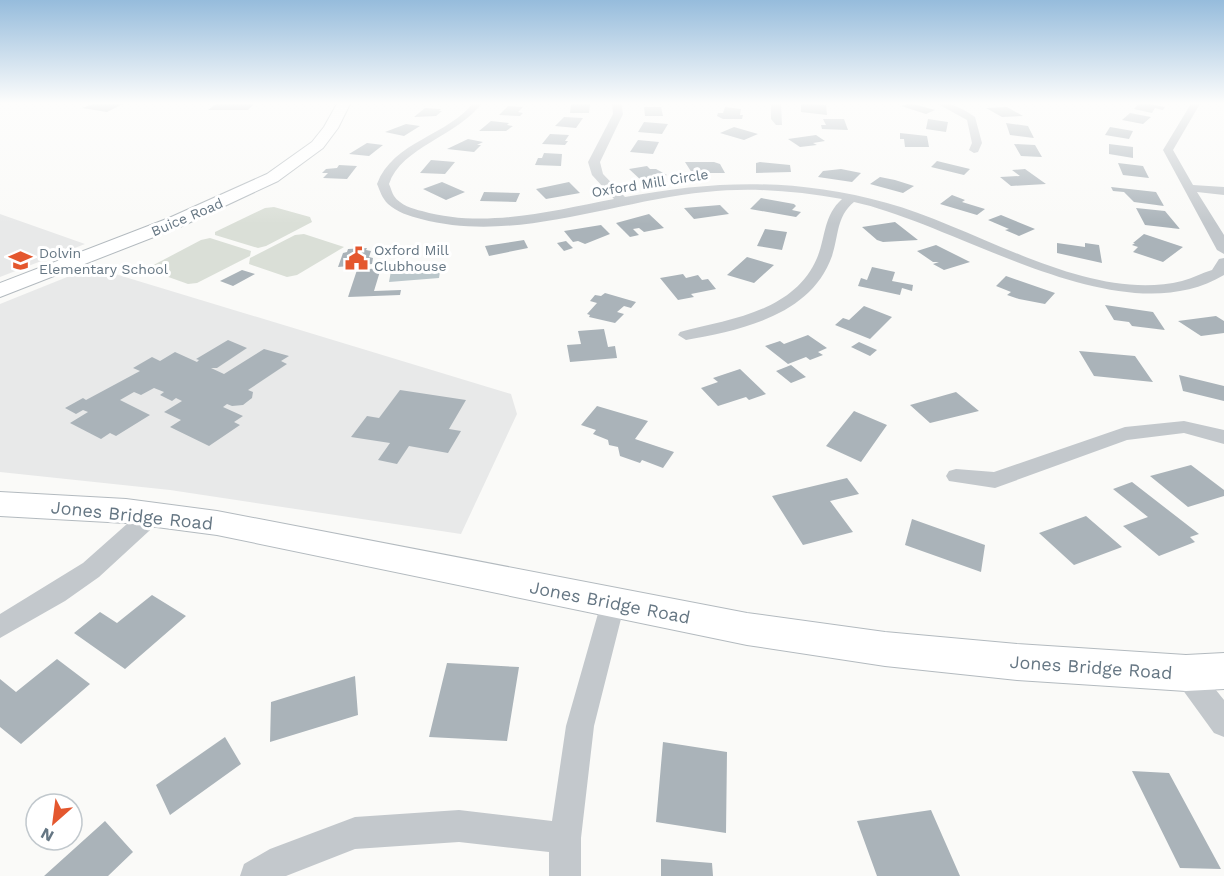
<svg xmlns="http://www.w3.org/2000/svg" width="1224" height="876" viewBox="0 0 1224 876" font-family="'Work Sans',sans-serif">
<style>
.built{fill:#e8e9e9}
.green{fill:#dadfd7}
.water{fill:#bbc7cb}
.building{fill:#aab3b9}
.lines{fill:none;stroke-linecap:round;stroke-linejoin:round}
.secondary-casing{stroke:#b3babf;stroke-width:2}
.street{fill:#c3c8cc;fill-rule:evenodd}
.secondary{fill:#fff;fill-rule:evenodd}
.labels{text-anchor:middle;dominant-baseline:central;stroke-width:6;stroke-linejoin:round;paint-order:stroke}
.far-street-label{font-size:14px;fill:#657683;stroke:#fff}
.far-poi-label{font-size:14px;fill:#657683;stroke:#fff;text-anchor:start}
.near-street-label{font-size:18px;fill:#657683;stroke:#fff}
</style>
<rect width="100%" height="100%" fill="#fafaf8"/>
<path class="built" d="M0 214 85 244 0 277Z
M92 267 511 394 517 414 461 534 170 490 0 472V304Z"/>
<path class="green" d="M274 207 310 217 312 222 266 246 258 248 215 235V232L265 208Z
M304 234 344 247 297 275 287 277 249 264 250 258 295 235Z
M210 238 251 251 250 256 197 283 188 284 146 269 201 240Z"/>
<path class="water" d="M392 265H395V267L441 265 439 278 389 282Z"/>
<path class="building" d="M98 102H107L125 103 107 112 82 108Z
M256 102 248 110H208L217 103Z
M1140 102 1165 107 1163 110 1155 108 1152 113 1134 109Z
M801 103 826 105 827 115 801 112Z
M910 103 935 110 926 114 901 106Z
M571 104H590L589 113H570Z
M508 106 523 107 518 112 523 113 520 116 499 115Z
M644 107H661L663 116H645Z
M725 107 741 109 740 115H743L742 119H723L717 116 718 113H723Z
M1007 107 1023 116 1002 117 986 108Z
M425 108 441 109 439 111H442L436 116 414 117Z
M1130 113 1151 117 1143 124 1122 120Z
M564 117 583 118 576 128 555 126Z
M823 119H844L848 130 822 129 821 125H826Z
M928 119 948 122 946 132 926 129Z
M491 121 509 123 507 125 513 126 506 131H479Z
M644 122 668 124 662 134 638 132Z
M1006 123 1028 126 1034 138 1010 135Z
M406 124 420 126 404 136 385 132Z
M734 127 758 134 744 140 720 133Z
M1110 127 1133 131 1129 139 1105 135Z
M900 133 927 136 929 147H905L904 139H900Z
M550 134 569 135 565 141H568L565 145 542 144Z
M816 135 825 141 813 143 817 145 800 147 788 139Z
M468 139 483 142 477 145H481L474 152 447 149Z
M638 140 659 142 653 154 630 152Z
M367 143 383 145 369 156 349 154Z
M1014 144 1035 145 1042 157 1021 156Z
M1109 144 1133 147V158L1109 154Z
M544 153 562 154 561 166 535 165 538 158H542Z
M431 160 455 162 445 174 420 173Z
M937 161 970 169 964 175 931 167Z
M685 162H714L720 164 725 173H692Z
M760 162 790 165 791 172 756 173V163Z
M1118 163 1143 166 1149 178 1123 175Z
M339 165 357 166 347 179 323 178 328 173H322L326 169 337 168Z
M647 166 650 169H656L667 175 664 176 666 178 642 181 629 169Z
M841 169 861 173 852 182 818 177 823 171Z
M1025 169 1046 184 1011 186 1000 177 1020 176 1012 170Z
M880 177 895 180 914 186 903 193 870 184Z
M442 182 465 192 446 200 423 189Z
M569 182 580 193 546 199 536 189Z
M1111 187 1156 192 1164 206 1134 202 1124 192 1113 191Z
M484 192 520 193 516 202 480 201Z
M952 195 965 200 962 202 985 209 977 215 940 204Z
M761 198 794 204 796 206 792 210 801 212 796 217 750 209Z
M720 205 729 214 694 219 684 208Z
M1136 208 1165 211 1180 229 1145 225Z
M649 214 664 228 644 232 639 228 633 229 639 235 630 237 616 223Z
M1001 215 1035 229 1019 236 1005 230 1009 229 988 220Z
M895 222 918 240 883 242 877 240 862 227Z
M601 225 610 234 585 244 578 241 573 242 564 231Z
M765 229 787 232 782 250 757 246Z
M1144 234 1183 247 1163 262 1133 252 1138 247 1132 245 1135 243H1133Z
M524 240 528 248 489 256 485 246Z
M566 241 573 248 564 251 557 243Z
M1057 243 1085 247V243L1099 245 1102 263 1057 253Z
M936 245 970 262 944 270 933 264 939 262H933L917 251Z
M367 248 366 250 371 251 369 257 373 258 372 264 338 267 343 253 347 252 348 249Z
M747 257 774 265 754 283 727 275Z
M872 267 895 272 892 281 913 285 912 291 902 288 900 295 858 286 861 278 867 280Z
M381 268 374 291 401 290 400 295 348 297 357 270Z
M242 270 255 274 233 286 220 281Z
M683 274 686 278 698 275 702 280 708 279 716 289 691 294 694 297 678 300 660 278Z
M1006 276 1055 293 1045 304 1019 299 1007 295 1011 292 996 286Z
M605 293 636 302 631 308 624 306 617 312 624 314 615 323 589 317 590 315 587 314 597 303 590 301 595 295 601 296Z
M1105 305 1153 312 1165 330 1132 326 1129 322 1114 320Z
M864 306 892 317 870 339 835 325 843 318 849 320Z
M1216 316 1224 321V333L1201 336 1178 321Z
M604 329 608 347 615 346 617 358 570 362 567 345 581 344 578 331Z
M808 335 827 348 818 352 823 355 810 360 806 357 788 364 765 346 780 341 784 344Z
M228 340 247 348 217 368H211L224 374 264 349 289 356 281 361 287 364 248 390 253 392 252 398 243 405 232 406 227 404 223 407 243 416 234 422 240 425 209 446 170 427 181 420 164 412 182 401 176 398 172 401 160 395 164 392 154 388 141 395 134 392 120 400 150 415 116 436 110 433 101 439 70 423 88 412 83 410 76 414 65 408 83 398 86 400 140 371 133 368 152 357 160 361 175 352 197 362 199 360 196 359Z
M859 342 877 350 870 356 851 347Z
M1079 351 1135 356 1153 382 1094 376Z
M791 365 806 377 791 383 776 371Z
M740 369 766 394 749 400 746 397 718 406 701 388 718 382 713 378Z
M1179 375 1224 386V401L1183 391Z
M400 390 466 400 449 429 461 431 448 453 409 446 397 464 378 460 390 443 351 437 367 416 379 418Z
M956 392 979 411 930 423 910 405Z
M597 406 648 421 635 439 674 452 663 468 642 460 640 463 620 456 618 447 609 445 608 440 593 434 596 430 581 425Z
M854 411 887 425 861 462 826 446Z
M1191 465 1224 490V496L1188 507 1150 476Z
M847 478 859 494 830 501 853 532 803 545 772 496Z
M1132 482 1199 534 1190 537 1195 542 1159 556 1123 526 1148 517 1113 489Z
M1086 516 1122 547 1074 565 1039 533Z
M912 519 985 545 981 572 905 545Z
M152 595 186 616 125 669 74 633 100 612 117 623Z
M57 659 90 684 21 744 0 727V679L16 692Z
M447 663 519 667 507 741 429 737Z
M355 676 358 715 270 742 271 702Z
M225 737 241 764 170 815 156 785Z
M663 742 727 752 726 833 656 822Z
M1132 771 1169 773 1221 869 1180 868Z
M931 810 960 876H877L857 821Z
M105 821 133 852 108 876H44Z
M661 859 712 863 713 876H661Z"/>
<g class="lines">
<defs>
<path id="secondary" d="M338 102H351L338 128 323 148 278 181 182 226 0 297V283L169 218 267 174 312 142 324 127Z
M0 492 126 499 217 511 747 613 885 632 1017 644 1186 655 1224 653V689L1186 691 1017 680 885 666 747 645 217 535 126 523 0 516Z"/>
</defs>
<use href="#secondary" class="secondary-casing"/>
<path class="street" d="M474 102H483C458 136 401 147 389 184 391 188 392 193 394 196 400 205 413 209 422 211 485 229 551 211 614 199L592 175 588 162 613 114 612 102H621L623 114 600 162 603 174 625 197C717 180 796 178 887 203 976 227 1088 304 1182 281 1193 278 1202 273 1212 270L1219 259 1224 258V275C1120 337 960 225 854 202 836 217 839 235 832 256 811 316 740 330 686 340L678 335 680 332C730 319 794 312 817 258 826 237 823 216 842 199 797 191 751 187 706 192 612 201 515 244 421 219 409 216 397 212 388 204 382 198 380 191 377 184 393 141 448 136 474 102Z
M771 102H781L782 125H776L771 119Z
M934 102C950 102 962 108 975 117L982 143 978 152 974 153 969 150 972 143 967 120Z
M1192 102H1201L1173 150 1193 185 1224 187V195L1197 192 1224 235V254L1217 250 1163 150Z
M1184 421 1224 430V444L1184 433 1127 440 995 488 949 481 946 476 949 471 956 469 994 472 1125 427Z
M153 506 161 508 164 514 161 520 99 577 65 601 0 638V614L83 563 145 508Z
M613 592 622 596 625 603 594 726 581 838V876H549V852L459 842 355 849 286 876H240L244 864 270 849 355 817 459 810 552 821 566 726 601 603 604 596Z
M1186 661 1195 664 1224 700V737L1214 733 1177 682 1173 673 1177 664Z"/>
<use href="#secondary" class="secondary"/>
</g>
<linearGradient id="sky" x2="0" y2="1"><stop stop-color="#96bcdc"/><stop offset="0.46" stop-color="#fdfdfc"/><stop offset="1" stop-color="#fdfdfc" stop-opacity="0"/></linearGradient>
<rect width="1224" height="224" fill="url(#sky)"/>
<defs>
<symbol id="civic-bare" viewBox="-9 -9 18 18"><path d="M-.6-6.5H3V-4.5H.6V-3L4-1V1h2V6H-6V1h2V-1L-.6-3ZM-1.2 2.5V6h2.4V2.5Z" fill="#e4572e" stroke="#fff" stroke-width="2.5" paint-order="stroke"/></symbol>
<symbol id="school-bare" viewBox="-9 -9 18 18"><path d="M0-5L7-2L0 1L-7-2ZM-4 1L0 2.5L4 1V4Q0 6-4 4Z" fill="#e4572e" stroke="#fff" stroke-width="2.5" paint-order="stroke"/></symbol>
</defs>
<g fill-rule="evenodd">
<use href="#civic-bare" x="340" y="242" width="33" height="33"/>
<use href="#school-bare" x="4" y="244" width="33" height="33"/>
</g>
<g class="labels">
<g class="far-street-label">
<text transform="translate(650 183) rotate(-9)">Oxford Mill Circle</text>
<text transform="translate(187 217) rotate(-23)">Buice Road</text>
</g>
<g class="far-poi-label">
<text x="374" y="250">Oxford Mill<tspan x="374" dy="16">Clubhouse</tspan></text>
<text x="39" y="253">Dolvin<tspan x="39" dy="16">Elementary School</tspan></text>
</g>
<g class="near-street-label">
<text transform="translate(132 515) rotate(6)">Jones Bridge Road</text>
<text transform="translate(610 602) rotate(11)">Jones Bridge Road</text>
<text transform="translate(1091 667) rotate(4)">Jones Bridge Road</text>
</g>
</g>
<g transform="translate(54 822) rotate(208)"><circle r="28" fill="#ffffff" stroke="#c1c8cd" stroke-width="1.5"/>
<path d="M0-4.5L10 22L0 15L-10 22Z" fill="#e4572e"/>
<text y="-9" font-size="16" font-weight="bold" text-anchor="middle" fill="#657683">N</text>
</g>
</svg>
